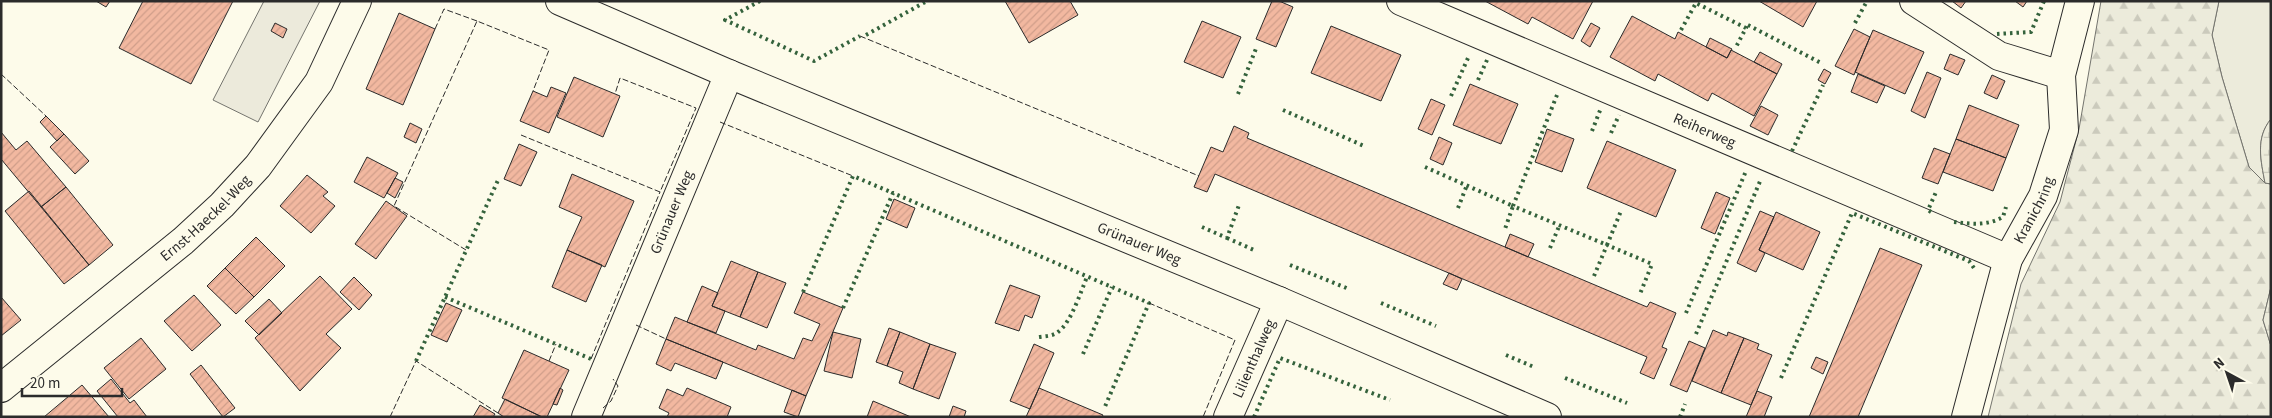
<svg xmlns="http://www.w3.org/2000/svg" width="2272" height="418" viewBox="0 0 2272 418" font-family="'Source Sans 3',sans-serif">
<style>
.green{fill:#ecebdb;stroke:#74746e}
.forest{fill:url(#forest-firs);stroke:#74746e}
.wetland{fill:url(#wetland-marsh);stroke:#74746e}
.parking{fill:#eceadb;stroke:#74746e}
.building{fill:url(#building-hatch);stroke:#2b2b2b}
.lines{fill:none;stroke-linecap:round;stroke-linejoin:round}
.street-casing{stroke:#2b2b2b;stroke-width:30}
.street{stroke:#fdfbea;stroke-width:28}
.hedge{stroke:#34623c;stroke-width:4;stroke-dasharray:2.5 4;stroke-linecap:butt}
.fence{stroke:#2b2b2b;stroke-width:1;stroke-dasharray:6 2.5;stroke-linecap:butt}
.labels{text-anchor:middle;dominant-baseline:central;stroke-width:4;stroke-linejoin:round;paint-order:stroke}
.street-label{font-size:15px;fill:#2b2b2b;stroke:#fdfbea}
</style>
<defs>
<pattern id="forest-firs" width="22" height="20" patternUnits="userSpaceOnUse" patternTransform="scale(1.25)"><rect width="22" height="20" fill="#ecebdb"/><path d="M5 1l3.5 6h-7zM16 11l3.5 6h-7z" fill="#cbcabc"/></pattern>
<pattern id="wetland-marsh" width="20" height="14" patternUnits="userSpaceOnUse" patternTransform="scale(1.25)"><rect width="20" height="14" fill="#ecebdb"/><path d="M1 5h8M5 5V1M11 12h8M15 12V8" fill="none" stroke="#cbcabc"/></pattern>
<pattern id="building-hatch" width="6" height="6" patternUnits="userSpaceOnUse" patternTransform="scale(1.25)"><rect width="6" height="6" fill="#f2b8a0"/><path d="M-1 1l2-2M0 6l6-6M5 7l2-2" fill="none" stroke="#d09e8a"/></pattern>
</defs>
<rect width="100%" height="100%" fill="#fdfbea"/>
<path class="green" d="M2219 1H2271V119C2255 138 2261 161 2265 183L2249 167 2222 77 2212 35Z"/>
<path class="forest" d="M2101 1H2219L2212 35 2222 77 2249 167 2265 183 2271 184V287L2263 320 2271 346V417H1988L2021 284 2060 202 2079 129Z"/>
<path class="wetland" d="M2271 119V184L2265 183C2261 161 2255 138 2271 119Z
M2271 287V346L2263 320Z"/>
<path class="parking" d="M264 1H320L258 122 213 100Z"/>
<path class="building" d="M96 1H110L106 7Z
M143 1H233L191 84 119 48Z
M1005 1H1070L1078 15 1029 43Z
M1272 1H1279L1293 7 1276 47 1256 39Z
M1485 1H1593L1573 39 1532 17 1528 24Z
M1759 1H1817L1803 27Z
M1952 1H1966L1961 8Z
M2015 1H2027L2023 7Z
M399 13 435 29 403 105 366 89Z
M1632 16 1675 39 1678 32 1727 58 1731 50 1777 74 1754 116 1712 93 1708 101 1658 74 1655 81 1610 57Z
M1202 21 1241 37 1223 78 1184 62Z
M275 23 287 29 283 38 271 31Z
M1591 23 1600 28 1590 47 1581 41Z
M1331 26 1401 55 1381 101 1311 73Z
M1854 29 1870 37 1854 75 1835 66Z
M1873 30 1924 52 1905 94 1855 72Z
M1710 38 1732 49 1727 58 1706 47Z
M1760 52 1782 64 1777 74 1754 62Z
M1950 54 1965 60 1958 75 1944 69Z
M1824 69 1831 73 1825 84 1818 80Z
M1927 72 1941 78 1925 118 1911 111Z
M1858 74 1885 86 1877 103 1851 92Z
M1992 75 2005 81 1997 99 1984 93Z
M574 77 620 96 603 137 557 117Z
M1470 84 1518 104 1501 144 1453 125Z
M551 87 566 93 549 133 520 121 533 91 547 97Z
M1431 99 1445 105 1432 135 1418 129Z
M1969 105 2019 125 2006 158 1956 139Z
M1761 106 1778 115 1768 135 1750 126Z
M46 116 64 134 57 141 40 122Z
M410 123 422 129 416 143 404 137Z
M1234 126 1249 133 1247 138 1505 247 1647 307 1650 302 1676 313 1662 347 1667 349 1654 379 1640 373 1647 357 1215 174 1207 192 1194 187 1211 147 1223 152Z
M1547 129 1574 139 1562 172 1535 162Z
M1 132 16 150 27 141 66 187 41 207 1 159Z
M64 134 89 161 75 174 50 147Z
M1439 137 1452 143 1443 165 1430 159Z
M1956 139 2006 158 1993 191 1943 172Z
M1607 141 1676 170 1656 217 1587 188Z
M519 144 537 152 521 186 504 179Z
M1934 148 1950 154 1938 184 1922 178Z
M367 157 398 173 384 198 354 182Z
M572 174 634 201 605 267 567 250 582 217 559 207Z
M307 175 328 192 323 196 335 206 311 233 280 206Z
M395 178 403 182 395 198 387 193Z
M66 187 113 245 89 265 41 207Z
M29 191 89 265 64 284 5 211Z
M1716 192 1730 198 1715 234 1701 228Z
M894 199 915 208 907 228 886 219Z
M386 201 407 216 376 259 355 244Z
M1760 211 1774 217 1759 250 1765 253 1756 272 1737 263Z
M1776 212 1820 232 1803 270 1759 250Z
M1510 234 1534 244 1528 257 1505 247Z
M256 237 285 266 254 297 225 268Z
M1880 248 1922 265 1858 417H1809Z
M567 250 602 265 586 302 552 287Z
M731 261 758 272 740 317 712 306Z
M225 268 254 297 236 314 207 286Z
M758 272 786 283 767 328 740 317Z
M1449 273 1462 279 1457 290 1443 284Z
M320 276 352 309 326 334 341 348 300 391 255 338Z
M354 277 372 295 359 310 340 292Z
M1010 285 1040 296 1032 318 1025 315 1019 331 995 323Z
M702 286 718 293 712 306 725 311 716 333 687 322Z
M803 292 843 308 806 396 666 339 675 317 756 350 758 345 794 359 803 338 812 341 820 324 794 313Z
M194 295 221 325 192 351 164 321Z
M1 297 21 320 1 336Z
M269 299 282 313 259 335 245 321Z
M446 303 462 310 447 342 431 335Z
M889 328 900 332 887 366 876 362Z
M1713 330 1727 336 1728 332 1744 338 1721 393 1692 381Z
M833 332 861 339 852 378 824 371Z
M900 332 930 344 913 389 899 383 903 372 887 366Z
M141 338 166 369 129 399 104 368Z
M1744 338 1759 344 1757 349 1772 355 1751 405 1721 393Z
M666 339 723 362 716 379 675 363 671 371 656 364Z
M1689 341 1705 348 1687 392 1670 385Z
M930 344 956 353 939 399 913 389Z
M1034 344 1054 353 1030 409 1010 401Z
M524 350 569 370 547 417H542L502 398Z
M1816 357 1828 362 1823 374 1811 368Z
M201 365 235 408 223 417 190 374Z
M111 379 130 403 134 400 147 417H118L97 391Z
M82 385 109 417H44Z
M560 388 563 390 557 405 553 404Z
M687 388 731 407 727 417H667L669 413 659 408 667 389 683 396Z
M1039 388 1103 415 1102 417H1026Z
M792 390 806 396 798 417 784 412Z
M1757 391 1772 397 1764 417H1746Z
M505 399 542 417H504L498 413Z
M873 401 911 417H867Z
M480 405 495 414 493 417H473Z
M953 406 966 411 964 417H949Z"/>
<g class="lines">
<defs>
<g id="street">
<path id="s1" d="M560 1 729 74 1279 301 1547 417"/>
<path id="s2" d="M1401 1 2008 259"/>
<path d="M1914 1 1999 56 2061 75"/>
<path id="s3" d="M1 388 183 241 222 205 258 166 319 82 357 1"/>
<path id="s4" d="M586 417 729 74"/>
<path id="s5" d="M1228 417 1279 301"/>
<path id="s6" d="M1966 417 2008 259 2043 196 2064 130 2061 75 2080 1"/>
</g>
</defs>
<use href="#street" class="street-casing"/>
<use href="#street" class="street"/>
<path class="hedge" d="M760 1 725 20 814 61 860 36
M1855 23 1867 1
M1748 25 1823 64
M1681 30 1696 3 1746 28 1736 47
M1997 34 2031 32 2044 1
M866 35 927 1
M1478 80 1487 60
M1238 94 1257 46
M1557 95 1513 206 1607 245 1621 211
M1451 96 1468 58
M1283 110 1364 146
M1592 131 1601 108
M1611 133 1619 115
M1792 151 1823 85
M1425 167 1513 206 1505 229
M1458 208 1467 185
M1931 212 1928 210 1936 192
M1954 222C1971 224 1987 226 2003 217L2006 207
M1202 227 1227 238 1239 205
M1227 238 1254 250
M1550 248 1560 224
M1290 265 1349 289
M1594 276 1607 245 1652 264 1640 294
M803 292 853 176 893 193
M445 297 591 359
M1381 303 1436 326
M843 308 893 193 1149 303 1104 409
M1686 313 1746 171
M1696 334 1761 179
M1039 337C1046 336 1053 336 1058 332 1071 323 1081 291 1087 277
M1083 354 1112 287
M1506 355 1534 367
M416 361 499 178
M1565 378 1627 403
M1781 378 1852 213 1969 261 1974 268
M1254 417 1280 358 1390 400
M1680 417 1685 404"/>
<path class="fence" d="M435 29 444 9 477 21
M860 36 1199 176
M1 74 46 116
M720 122 853 176
M521 135 660 192 696 108 620 78 615 94
M466 250 394 206 477 21 549 50 533 91
M1149 303 1235 340 1203 417
M636 325 666 339
M591 359 660 192
M549 361 556 344
M603 408 611 401 618 386 613 379
M390 417 416 361 498 413"/>
</g>
<g class="labels">
<g class="street-label">
<text stroke="none"><textPath href="#s2" startOffset="330">Reiherweg</textPath></text>
<text stroke="none"><textPath href="#s6" startOffset="219">Kranichring</textPath></text>
<text stroke="none"><textPath href="#s4" startOffset="222">Grünauer Weg</textPath></text>
<text stroke="none"><textPath href="#s3" startOffset="266">Ernst-Haeckel-Weg</textPath></text>
<text stroke="none"><textPath href="#s1" startOffset="628">Grünauer Weg</textPath></text>
<text stroke="none"><textPath href="#s5" startOffset="64">Lilienthalweg</textPath></text>
</g>
</g>
<rect width="2272" height="418" fill="none" stroke="#2b2b2b" stroke-width="5"/>
<g transform="translate(2227 373) rotate(320)" stroke="#fdfbea" stroke-width="4" paint-order="stroke">
<path d="M0-4L9 19L0 12L-9 19Z" fill="#2b2b2b"/>
<text y="-8" font-size="14" font-weight="bold" text-anchor="middle" fill="#2b2b2b">N</text>
</g>
<path d="M22 388v8h100v-8" fill="none" stroke="#2b2b2b" stroke-width="2.5"/>
<text x="30" y="388" font-size="15" fill="#2b2b2b" stroke="#fdfbea" stroke-width="4" paint-order="stroke">20 m</text>
</svg>
